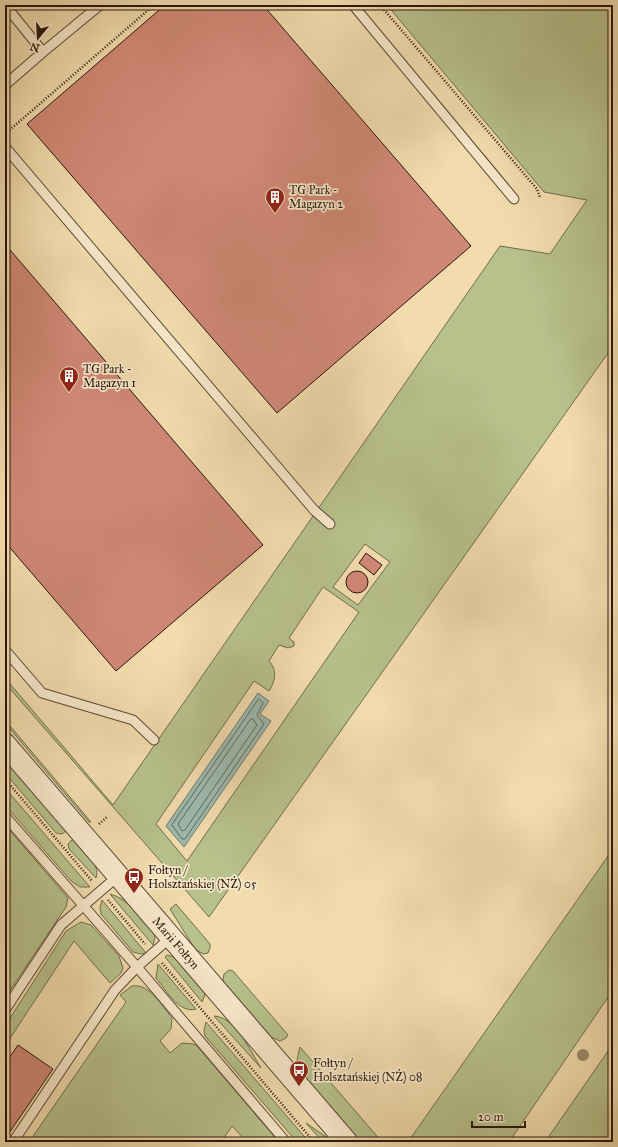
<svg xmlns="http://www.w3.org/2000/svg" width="618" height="1147" viewBox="0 0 618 1147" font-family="'IM FELL Great Primer',serif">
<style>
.green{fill:#b7c18c;stroke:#706c4c;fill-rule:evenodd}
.water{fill:#9cbaaf;stroke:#6e786e}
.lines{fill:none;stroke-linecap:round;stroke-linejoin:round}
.shore{stroke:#62685e;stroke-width:1}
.building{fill:#d08876;stroke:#28160c}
.service-casing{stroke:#5a4834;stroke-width:11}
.tertiary-casing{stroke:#5a4834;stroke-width:23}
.path{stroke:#28160c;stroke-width:2.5;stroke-dasharray:1 2;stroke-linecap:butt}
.service{stroke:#f7e8ca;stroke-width:9}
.tertiary{stroke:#f7e8ca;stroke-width:21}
.tree{fill:#9b8b6a}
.labels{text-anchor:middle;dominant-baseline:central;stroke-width:3.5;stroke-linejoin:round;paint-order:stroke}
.poi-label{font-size:12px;fill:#28160c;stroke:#f7e8ca;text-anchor:start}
.street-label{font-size:12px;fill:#28160c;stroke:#f7e8ca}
</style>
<rect width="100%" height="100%" fill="#f2dcae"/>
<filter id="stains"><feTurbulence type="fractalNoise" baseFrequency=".005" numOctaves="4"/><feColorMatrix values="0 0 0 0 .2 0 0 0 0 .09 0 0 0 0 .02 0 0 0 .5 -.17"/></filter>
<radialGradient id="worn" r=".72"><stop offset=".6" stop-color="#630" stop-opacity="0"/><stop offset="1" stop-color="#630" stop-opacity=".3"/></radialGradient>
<path class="green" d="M387 5H613V346L209 917 5 683V678L113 805 500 246 550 254 587 200 544 192ZM365 544 390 562 358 605 333 587ZM323 587 359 612 187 861 156 824 254 681 269 691C276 680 277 670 269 661L279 645 288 648 294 646V642L289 638Z
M5 720 91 822H89L5 723Z
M5 759 66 831 62 834 56 833 5 773Z
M5 788 90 887H80L71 881 5 805Z
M5 825 68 898 66 907 5 998Z
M73 839C82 849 101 863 96 878L69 849 68 844Z
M613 849V990L509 1142H408Z
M110 894C129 899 140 917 153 931L155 937 153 945Z
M102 900 146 953 141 954 133 952 101 914 100 908Z
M176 904 210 944V948L208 953 203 954 195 949 170 909Z
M81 922 91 925 119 956 123 968 121 973 110 983 74 941 5 1046V1026L66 931Z
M167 955 176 958 204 990 205 995 202 1002 165 957Z
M158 964 196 1009C179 1014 166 990 156 978Z
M229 970 233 971 288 1035 286 1038 280 1041 271 1037 223 981 224 974Z
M132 986C150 983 162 1006 172 1018L171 1029 160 1041 170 1053 182 1043 193 1044 197 1046 279 1142H247L232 1126 221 1142H29L126 1002 120 995Z
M214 1016C236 1017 250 1051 261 1068Z
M206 1022 309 1142H297L205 1036 204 1030Z
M613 1044V1142H545Z
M300 1047 382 1142H359L300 1073 296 1064Z
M306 1123 332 1141 333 1142H323Z"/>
<path class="water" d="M258 693 269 701 260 714 271 721 184 847 166 826Z"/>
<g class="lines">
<path class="shore" d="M259 699 263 703 257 715 264 724 185 839H182L172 825Z
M253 719 257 725 185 830 182 831 178 824 250 720Z"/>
</g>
<path class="building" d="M165 5H263L471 246 277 413 27 124Z
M5 244 263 545 116 671 5 542Z
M366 553 382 565 374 575 359 563Z
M346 582a11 11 0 1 1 22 0a11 11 0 1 1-22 0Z
M18 1045 53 1069 5 1139V1064Z"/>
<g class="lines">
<defs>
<path id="service" d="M5 5 43 52 5 85
M353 5 514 199
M43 52 100 5
M5 147 314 510 330 524
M5 650 42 693 133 720 154 740
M5 816 137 967 286 1142
M5 1010 61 925 118 876
M13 1142 115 990 137 967 171 937"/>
<path id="tertiary" d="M5 744 347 1142"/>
</defs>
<use href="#service" class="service-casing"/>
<use href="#tertiary" class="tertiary-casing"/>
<path class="path" d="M380 5 537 189 540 197
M5 134 154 5
M5 779 92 881
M99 824 108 816
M108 900 145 944
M162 963 314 1142"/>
<use href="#service" class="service"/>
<use href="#tertiary" class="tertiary"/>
</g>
<circle class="tree" cx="583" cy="1055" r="6"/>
<defs>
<symbol id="building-pin" viewBox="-11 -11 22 30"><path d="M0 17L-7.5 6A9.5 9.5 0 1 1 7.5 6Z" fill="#8f2418" stroke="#f7e8ca"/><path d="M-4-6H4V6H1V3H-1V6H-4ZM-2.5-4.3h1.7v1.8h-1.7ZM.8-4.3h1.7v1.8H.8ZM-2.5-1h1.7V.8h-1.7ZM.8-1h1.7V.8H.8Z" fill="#fff"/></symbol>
<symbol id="bus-pin" viewBox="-11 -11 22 30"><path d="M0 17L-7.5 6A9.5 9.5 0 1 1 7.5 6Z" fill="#8f2418" stroke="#f7e8ca"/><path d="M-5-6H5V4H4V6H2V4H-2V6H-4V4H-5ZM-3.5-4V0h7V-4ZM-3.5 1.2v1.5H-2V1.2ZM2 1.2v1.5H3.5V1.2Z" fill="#fff"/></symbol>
</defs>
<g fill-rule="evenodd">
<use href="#building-pin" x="264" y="186" width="22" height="30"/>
<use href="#building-pin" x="58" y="365" width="22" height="30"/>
<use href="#bus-pin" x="123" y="866" width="22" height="30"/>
<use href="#bus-pin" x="288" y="1059" width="22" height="30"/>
</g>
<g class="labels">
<g class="poi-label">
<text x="289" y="190">TG Park -<tspan x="289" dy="14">Magazyn 2</tspan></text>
<text x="83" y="369">TG Park -<tspan x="83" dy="14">Magazyn 1</tspan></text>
<text x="148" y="870">Fołtyn /<tspan x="148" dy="14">Holsztańskiej (NŻ) 05</tspan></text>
<text x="313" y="1063">Fołtyn /<tspan x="313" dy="14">Holsztańskiej (NŻ) 08</tspan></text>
</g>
<g class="street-label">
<text transform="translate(176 943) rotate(49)">Marii Fołtyn</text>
</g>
</g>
<rect width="618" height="1147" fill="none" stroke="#f2dcae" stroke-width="20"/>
<rect x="6" y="6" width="606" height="1135" fill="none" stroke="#28160c" stroke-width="2"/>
<rect x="10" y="10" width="598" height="1127" fill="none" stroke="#28160c"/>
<g transform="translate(38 38) rotate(198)" stroke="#f7e8ca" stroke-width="3" paint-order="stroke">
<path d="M0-3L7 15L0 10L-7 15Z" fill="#28160c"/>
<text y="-6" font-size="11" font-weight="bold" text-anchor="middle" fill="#28160c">N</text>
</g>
<path d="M472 1121v6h53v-6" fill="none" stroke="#28160c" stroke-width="2"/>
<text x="478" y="1121" font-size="12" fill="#28160c" stroke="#f7e8ca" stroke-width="3" paint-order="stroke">20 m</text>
<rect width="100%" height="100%" filter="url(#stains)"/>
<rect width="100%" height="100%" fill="url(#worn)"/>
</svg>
